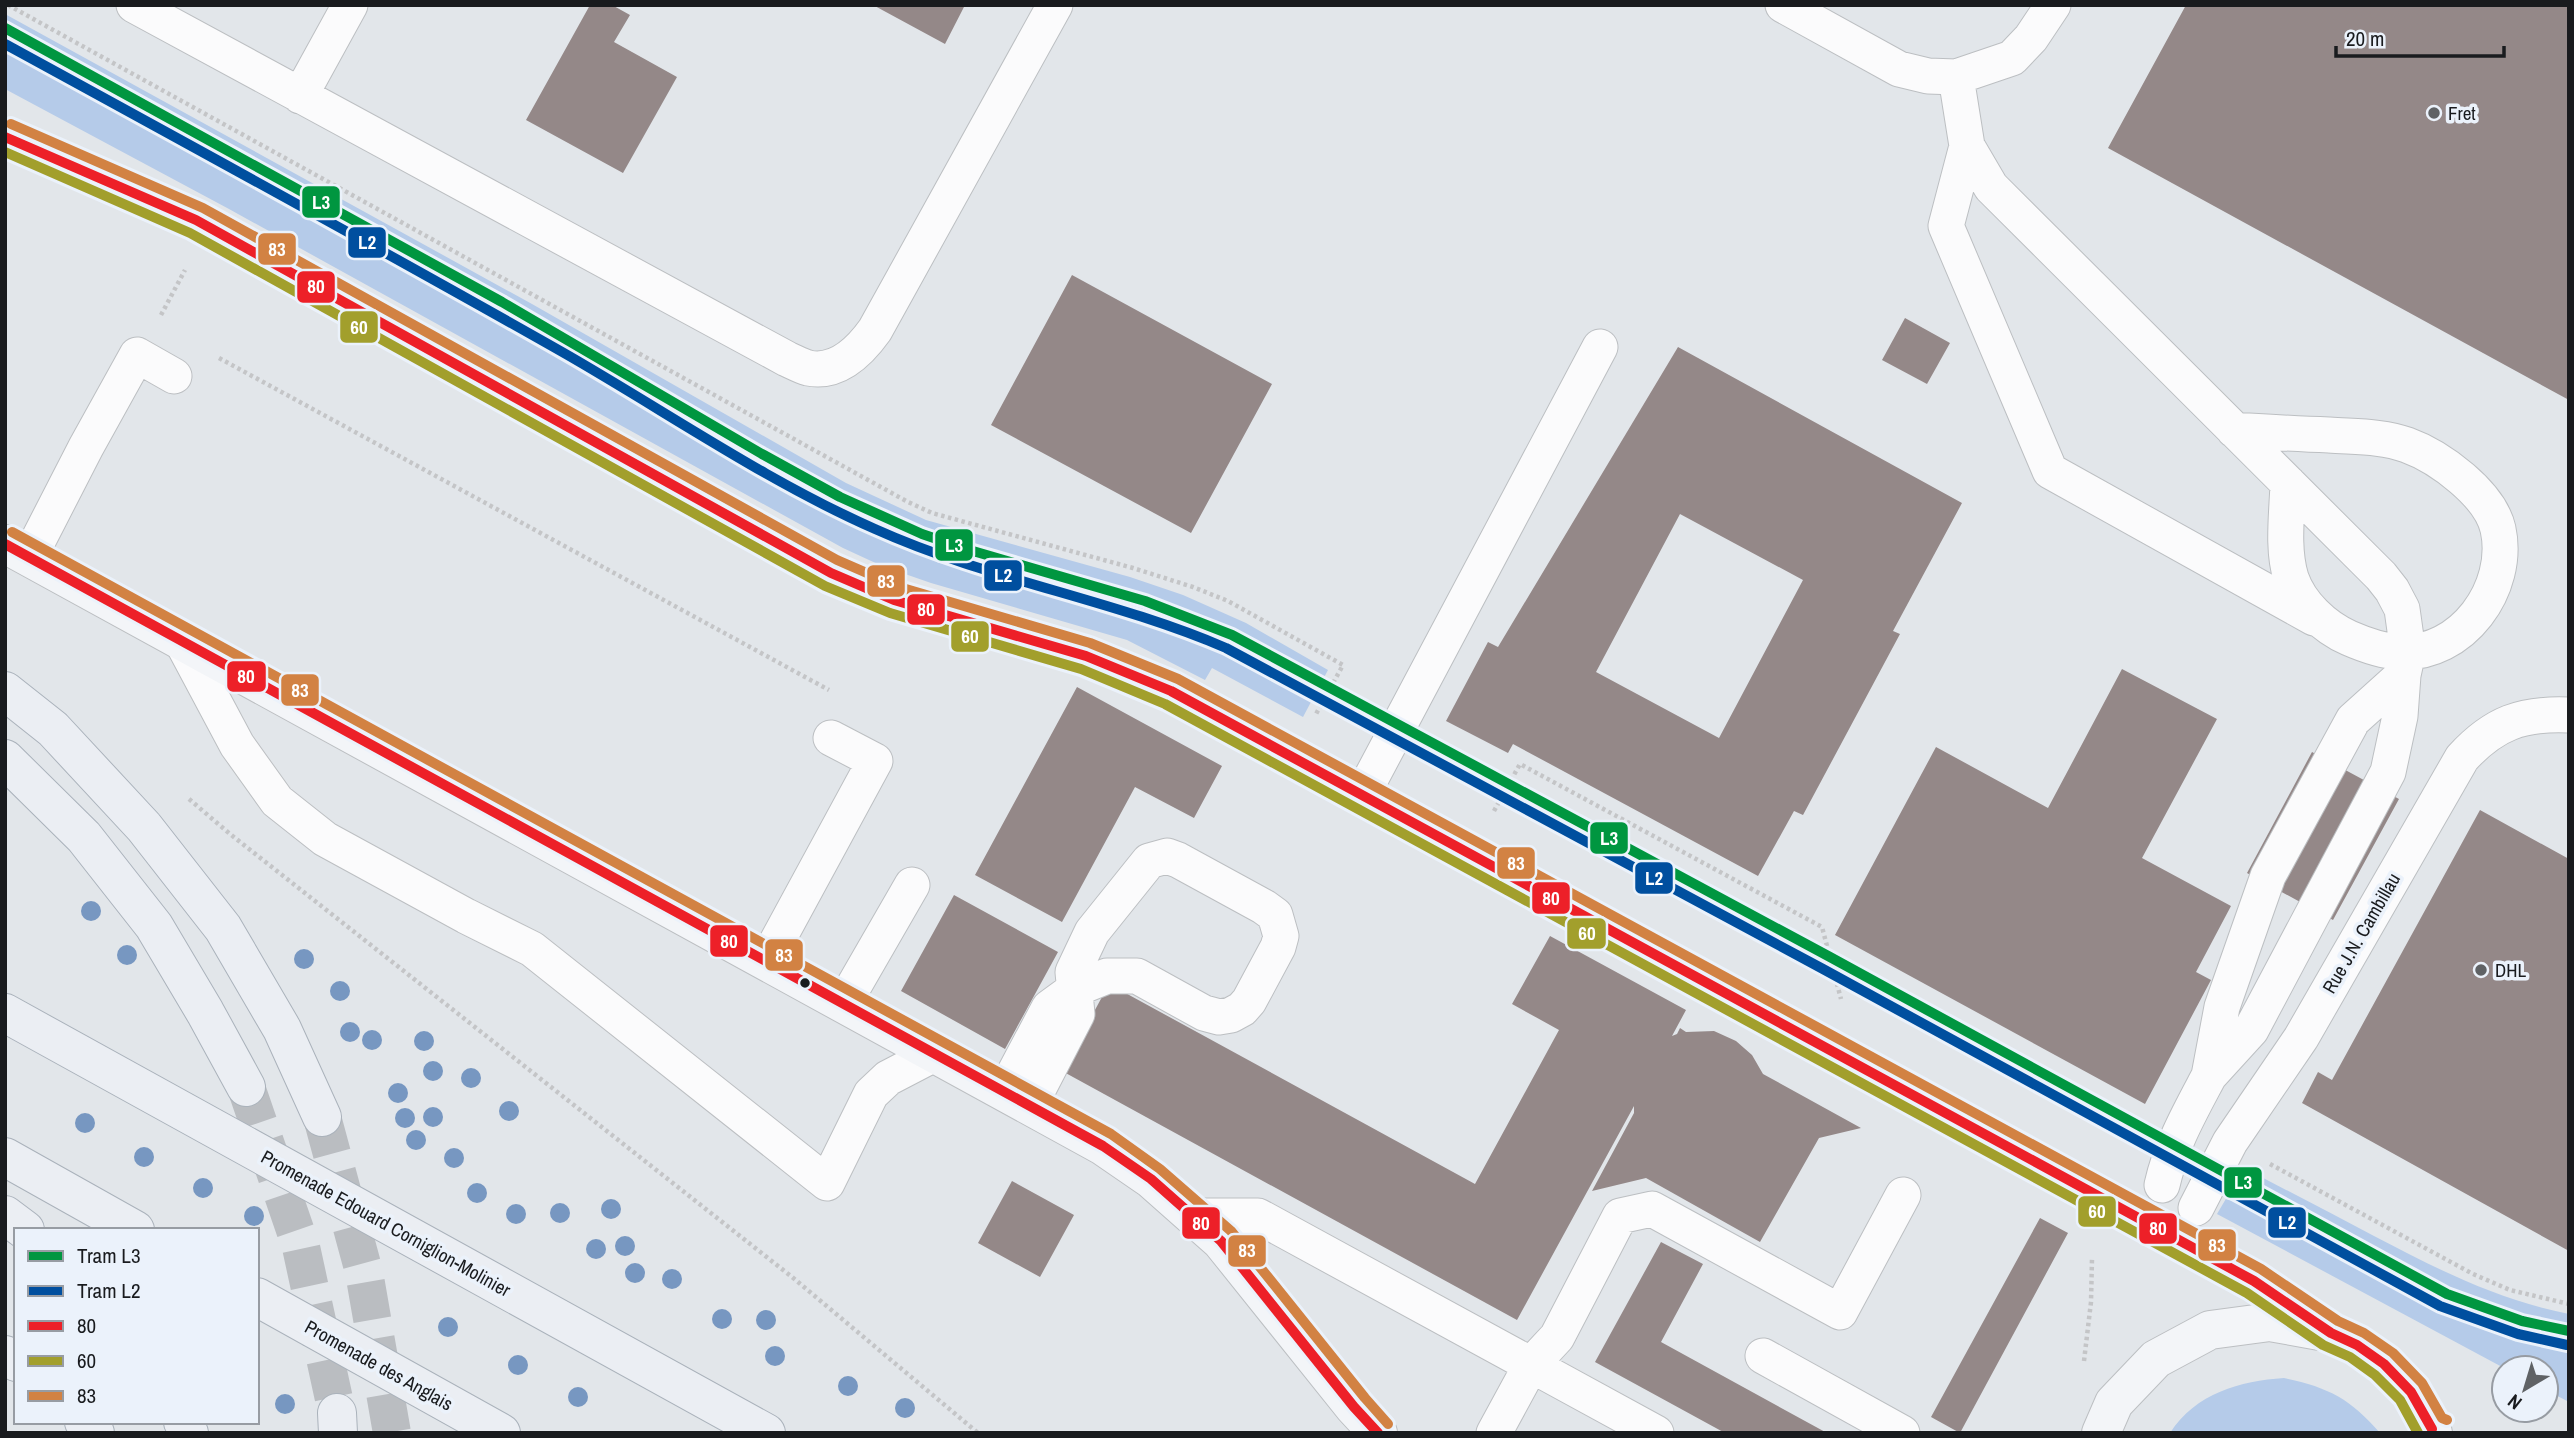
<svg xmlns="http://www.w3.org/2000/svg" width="2574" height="1438" viewBox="0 0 2574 1438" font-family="'Archivo Narrow',sans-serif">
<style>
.green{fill:#b5cbe9}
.building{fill:#948888;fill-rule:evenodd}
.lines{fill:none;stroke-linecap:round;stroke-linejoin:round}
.primary-tunnel{stroke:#babdc1;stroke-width:38;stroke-dasharray:38 19;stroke-linecap:butt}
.lane-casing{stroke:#bcbfc2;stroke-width:37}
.secondary-casing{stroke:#bcbfc2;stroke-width:40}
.primary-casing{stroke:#aab2bb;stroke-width:40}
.path{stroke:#c4c5c7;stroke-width:4.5;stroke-dasharray:3.5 3.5;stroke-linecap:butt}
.lane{stroke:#fbfbfc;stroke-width:35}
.secondary{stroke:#f3f5f8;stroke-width:38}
.primary{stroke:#ebeef3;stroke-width:38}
.bus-1-casing{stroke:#ebf2fb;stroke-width:16}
.bus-2-casing{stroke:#ebf2fb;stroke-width:16}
.bus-3-casing{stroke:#ebf2fb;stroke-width:16}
.bus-1{stroke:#ed2028;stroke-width:10}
.bus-2{stroke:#a29f2c;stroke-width:10}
.bus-3{stroke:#d28243;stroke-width:10}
.tram-1-casing{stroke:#ebf2fb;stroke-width:16}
.tram-2-casing{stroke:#ebf2fb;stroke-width:16}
.tram-1{stroke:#009640;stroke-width:10}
.tram-2{stroke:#004f9f;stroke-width:10}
.tree{fill:#7797c1}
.poi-dot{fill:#5f6265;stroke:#ebf2fb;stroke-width:2.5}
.bus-dot{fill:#191b1e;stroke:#ebf2fb;stroke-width:2.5}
.labels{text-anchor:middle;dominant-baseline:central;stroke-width:7;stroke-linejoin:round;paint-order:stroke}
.poi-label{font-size:19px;fill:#191b1e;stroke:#ebf2fb;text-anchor:start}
.street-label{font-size:19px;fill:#191b1e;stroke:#ebf2fb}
.line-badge{stroke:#ebf2fb;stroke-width:2.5}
.badge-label{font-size:19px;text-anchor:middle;font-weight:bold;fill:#fff}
</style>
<rect width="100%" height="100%" fill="#e2e6ea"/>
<path class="green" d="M5 14 532 304 846 483 926 520 1130 577 1183 595 1246 623 1328 670 1303 717 1212 668 1205 680 1127 640 931 583 882 566 843 548 229 209 5 89Z
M2244 1168C2288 1191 2331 1213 2374 1236 2437 1269 2498 1300 2569 1314V1402L2546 1390V1368H2504L2217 1214Z
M2284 1378C2328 1387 2351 1399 2380 1433H2170C2196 1393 2240 1381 2284 1378Z"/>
<path class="building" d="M590 5H612L630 15 614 42 677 77 623 173 526 120Z
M873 5H965L945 44Z
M2186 5H2569V400L2108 148Z
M1072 275 1272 384 1191 533 991 425Z
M1905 318 1950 343 1927 384 1882 360Z
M1678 347 1962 503 1893 631 1900 634 1803 815 1794 811 1758 876 1513 744 1508 753 1446 721 1488 642 1498 647ZM1680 514 1803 580 1719 738 1596 672Z
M2122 669 2217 719 2142 858 2231 906 2196 972 2211 980 2145 1104 1835 935 1936 747 2048 808Z
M1077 687 1222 766 1194 818 1135 787 1062 922 975 875Z
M2312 752 2399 799 2333 920 2247 873Z
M2480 810 2569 859V1251L2302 1103 2318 1072 2332 1080Z
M954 895 1058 952 1005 1049 901 991Z
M1550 936 1686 1010 1672 1036 1677 1034 1680 1028 1686 1032 1714 1031 1736 1041 1752 1055 1763 1074 1861 1128 1819 1138 1760 1242 1646 1178 1592 1191 1634 1113V1106L1517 1320 1062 1071 1109 984 1475 1184 1559 1030 1512 1004Z
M1012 1181 1074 1215 1040 1277 978 1243Z
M2040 1218 2068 1233 1960 1433 1931 1417Z
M1661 1242 1703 1264 1661 1342 1827 1433H1725L1595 1362Z"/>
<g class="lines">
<path class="primary-tunnel" d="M246 1087 301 1247 337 1413
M322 1117 364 1272 392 1433"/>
<defs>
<path id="lane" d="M134 5 787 359C794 362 801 366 808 368 837 374 860 351 875 330L1055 5
M1783 5 1899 69 1928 76 1956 77 2012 58 2031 38 2053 5
M1956 77 1967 146 1991 187 2381 576 2392 590 2402 609 2408 652 2403 675 2400 716 2388 772 2251 1030 2209 1076 2222 1007 2268 876 2353 720 2403 675
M300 96 350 5
M1967 146 1946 226 2050 471 2314 618
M2234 430C2265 432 2297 434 2329 435 2356 437 2382 436 2407 445 2440 457 2490 494 2498 529 2511 588 2462 656 2399 652 2381 651 2365 645 2349 638 2324 627 2300 604 2291 578 2282 549 2287 514 2288 483
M29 558 86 447 137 355 174 376
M181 640 237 745 277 801 325 839 466 916 532 949 827 1183 871 1094 888 1078 936 1053
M1362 795 1600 347
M767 960 875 761 831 738
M844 1003 912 885
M1005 1091 1049 1008 1075 989 1107 976H1137L1204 1013 1219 1017 1231 1015 1242 1009 1249 1001 1278 947 1281 936 1275 915 1264 907 1178 860 1167 856 1149 861 1092 932 1073 972 1077 1014 1030 1105
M2162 1185C2171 1145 2190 1112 2209 1076
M2196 1208 2230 1142 2301 1038 2462 758C2494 723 2522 713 2569 715
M1193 1216H1258L1656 1433
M1763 1356 1902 1433
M1494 1433 1531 1365 1557 1337 1620 1216 1652 1209 1840 1312 1903 1195"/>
<path id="secondary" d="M5 137 196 220 831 573 894 600 1086 656 1171 691 2254 1281 2331 1333
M5 544 1103 1146 1151 1179 1221 1241 1354 1407 1378 1433
M2101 1433 2114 1403 2156 1359 2210 1330 2270 1322 2331 1333 2357 1345 2384 1364 2411 1392 2433 1433"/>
<path id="primary" d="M5 691 53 729 144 827 223 928 282 1029 322 1117
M5 759 84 837 154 926 205 1012 246 1087
M5 1013 766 1433
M5 1157 135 1230
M5 1215 25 1230
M257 1297 501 1433
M5 1355 16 1362
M337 1413 338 1433
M84 1422 95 1433
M183 1422 189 1433"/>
</defs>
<use href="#lane" class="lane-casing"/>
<use href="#secondary" class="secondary-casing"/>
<use href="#primary" class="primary-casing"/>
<path class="path" d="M8 5 908 502 932 513 1133 568 1193 587 1228 601 1343 665 1316 714
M161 315 185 270
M219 358 829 690
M189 799 230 834 792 1277 978 1433
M1494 811 1520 764 1822 927 1841 999
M2270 1164 2473 1274 2510 1290 2569 1304
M2084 1361 2091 1302 2092 1258"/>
<use href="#lane" class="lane"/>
<use href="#secondary" class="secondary"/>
<use href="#primary" class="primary"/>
<defs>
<path id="bus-1" d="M5 137 196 220 831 573 894 600 1086 656 1171 691 2254 1281 2331 1333 2357 1345 2384 1364 2411 1392 2432 1429
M5 544 1103 1146 1151 1179 1221 1241 1354 1407 1378 1433"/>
<path id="bus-2" d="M5 152 190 233 825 586 890 613 1081 669 1165 704 2247 1293 2323 1345 2350 1357 2375 1375 2400 1400 2418 1433"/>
<path id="bus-3" d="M11 124 203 208 837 560 899 587 1090 643 1178 679 2261 1269 2338 1321 2364 1333 2393 1353 2422 1383 2442 1418 2447 1420
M12 532 1111 1134 1160 1169 1231 1231 1365 1398 1388 1424"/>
</defs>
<use href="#bus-1" class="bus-1-casing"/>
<use href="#bus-2" class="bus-2-casing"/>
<use href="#bus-3" class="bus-3-casing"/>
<use href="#bus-1" class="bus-1"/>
<use href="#bus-2" class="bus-2"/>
<use href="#bus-3" class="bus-3"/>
<defs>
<path id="tram-1" d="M5 28 502 302 762 454 840 497 922 534 966 549 1145 601 1232 635 1830 957 2447 1294 2522 1321 2569 1331"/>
<path id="tram-2" d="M5 44C192 146 379 248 564 353 667 412 766 481 875 529 988 580 1112 599 1226 648L1823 969 2440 1306 2518 1334 2567 1345"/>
</defs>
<use href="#tram-1" class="tram-1-casing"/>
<use href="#tram-2" class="tram-2-casing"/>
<use href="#tram-1" class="tram-1"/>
<use href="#tram-2" class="tram-2"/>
</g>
<g class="tree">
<circle cx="91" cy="911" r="10"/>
<circle cx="127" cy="955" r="10"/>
<circle cx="304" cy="959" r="10"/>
<circle cx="340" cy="991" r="10"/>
<circle cx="350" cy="1032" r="10"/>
<circle cx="372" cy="1040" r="10"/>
<circle cx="424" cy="1041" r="10"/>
<circle cx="433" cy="1071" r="10"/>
<circle cx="471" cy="1078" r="10"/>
<circle cx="398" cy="1093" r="10"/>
<circle cx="509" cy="1111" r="10"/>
<circle cx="433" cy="1117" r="10"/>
<circle cx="405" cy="1118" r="10"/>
<circle cx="85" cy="1123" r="10"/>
<circle cx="416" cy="1140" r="10"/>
<circle cx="144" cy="1157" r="10"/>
<circle cx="454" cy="1158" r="10"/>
<circle cx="203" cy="1188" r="10"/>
<circle cx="477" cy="1193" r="10"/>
<circle cx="611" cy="1209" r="10"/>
<circle cx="560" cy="1213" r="10"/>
<circle cx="516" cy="1214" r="10"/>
<circle cx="254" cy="1216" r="10"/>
<circle cx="625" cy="1246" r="10"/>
<circle cx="596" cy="1249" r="10"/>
<circle cx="635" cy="1273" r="10"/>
<circle cx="672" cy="1279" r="10"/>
<circle cx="722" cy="1319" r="10"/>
<circle cx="766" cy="1320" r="10"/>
<circle cx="448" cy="1327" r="10"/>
<circle cx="775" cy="1356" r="10"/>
<circle cx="518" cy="1365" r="10"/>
<circle cx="848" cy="1386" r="10"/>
<circle cx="578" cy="1397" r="10"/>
<circle cx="285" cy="1404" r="10"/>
<circle cx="905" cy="1408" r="10"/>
</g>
<g class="poi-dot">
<circle cx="2434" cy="113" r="7"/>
<circle cx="2481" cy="970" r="7"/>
</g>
<circle class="bus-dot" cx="805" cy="983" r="6"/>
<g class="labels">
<g class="poi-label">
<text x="2448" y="113">Fret</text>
<text x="2495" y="970">DHL</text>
</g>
<g class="street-label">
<text transform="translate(2361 933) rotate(-60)">Rue J.N. Cambillau</text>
<text transform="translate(386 1223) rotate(29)">Promenade Edouard Corniglion-Molinier</text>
<text transform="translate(379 1365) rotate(29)">Promenade des Anglais</text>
</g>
</g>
<g class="line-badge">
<rect x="301" y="185" width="40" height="34" rx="7" fill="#009640"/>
<rect x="347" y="226" width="40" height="33" rx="7" fill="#004f9f"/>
<rect x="257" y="232" width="40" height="34" rx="7" fill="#d28243"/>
<rect x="296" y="270" width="40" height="34" rx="7" fill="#ed2028"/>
<rect x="339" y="310" width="40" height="34" rx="7" fill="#a29f2c"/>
<rect x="934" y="528" width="40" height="34" rx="7" fill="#009640"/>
<rect x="983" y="559" width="40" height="33" rx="7" fill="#004f9f"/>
<rect x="866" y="564" width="40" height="34" rx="7" fill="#d28243"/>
<rect x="906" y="593" width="40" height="33" rx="7" fill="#ed2028"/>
<rect x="950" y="620" width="40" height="33" rx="7" fill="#a29f2c"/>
<rect x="226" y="660" width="41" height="33" rx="7" fill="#ed2028"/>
<rect x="280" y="673" width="40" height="34" rx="7" fill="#d28243"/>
<rect x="1589" y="821" width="40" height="34" rx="7" fill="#009640"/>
<rect x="1496" y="846" width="40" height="34" rx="7" fill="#d28243"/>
<rect x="1634" y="861" width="40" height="34" rx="7" fill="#004f9f"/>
<rect x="1531" y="881" width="40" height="34" rx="7" fill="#ed2028"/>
<rect x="1566" y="917" width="41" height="33" rx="7" fill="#a29f2c"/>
<rect x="709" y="924" width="40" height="34" rx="7" fill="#ed2028"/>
<rect x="764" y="938" width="40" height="34" rx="7" fill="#d28243"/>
<rect x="2223" y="1166" width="40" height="33" rx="7" fill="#009640"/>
<rect x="2077" y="1195" width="40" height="33" rx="7" fill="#a29f2c"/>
<rect x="2267" y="1206" width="40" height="33" rx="7" fill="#004f9f"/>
<rect x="1181" y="1206" width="40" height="34" rx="7" fill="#ed2028"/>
<rect x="2138" y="1212" width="40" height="33" rx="7" fill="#ed2028"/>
<rect x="2197" y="1228" width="40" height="34" rx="7" fill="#d28243"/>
<rect x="1227" y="1234" width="40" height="34" rx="7" fill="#d28243"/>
</g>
<g class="badge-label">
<text x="321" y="209">L3</text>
<text x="367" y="249">L2</text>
<text x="277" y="256">83</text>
<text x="316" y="293">80</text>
<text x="359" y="334">60</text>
<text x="954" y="552">L3</text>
<text x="1003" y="582">L2</text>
<text x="886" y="588">83</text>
<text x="926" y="616">80</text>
<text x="970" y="643">60</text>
<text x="246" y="683">80</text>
<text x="300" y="697">83</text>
<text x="1609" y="845">L3</text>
<text x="1516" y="870">83</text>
<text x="1654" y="885">L2</text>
<text x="1551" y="905">80</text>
<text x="1587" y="940">60</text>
<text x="729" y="948">80</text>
<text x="784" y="962">83</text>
<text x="2243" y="1189">L3</text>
<text x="2097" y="1218">60</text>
<text x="2287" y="1229">L2</text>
<text x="1201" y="1230">80</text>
<text x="2158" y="1235">80</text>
<text x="2217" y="1252">83</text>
<text x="1247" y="1257">83</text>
</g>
<rect width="2574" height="1438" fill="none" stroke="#191b1e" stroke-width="14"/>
<rect x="14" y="1228" width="245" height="196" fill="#ebf2fb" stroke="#979ca3" stroke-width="2"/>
<rect x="28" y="1251" width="35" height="10" fill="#009640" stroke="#979ca3" stroke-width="2"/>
<text x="77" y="1263" font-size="21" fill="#191b1e">Tram L3</text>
<rect x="28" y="1286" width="35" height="10" fill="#004f9f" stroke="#979ca3" stroke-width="2"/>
<text x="77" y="1298" font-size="21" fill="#191b1e">Tram L2</text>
<rect x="28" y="1321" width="35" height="10" fill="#ed2028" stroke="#979ca3" stroke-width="2"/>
<text x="77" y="1333" font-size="21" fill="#191b1e">80</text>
<rect x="28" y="1356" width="35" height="10" fill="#a29f2c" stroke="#979ca3" stroke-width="2"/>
<text x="77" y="1368" font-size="21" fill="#191b1e">60</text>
<rect x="28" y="1391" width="35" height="10" fill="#d28243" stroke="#979ca3" stroke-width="2"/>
<text x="77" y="1403" font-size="21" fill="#191b1e">83</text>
<g transform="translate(2525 1389) rotate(218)"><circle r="33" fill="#ebf2fb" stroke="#979ca3" stroke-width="2"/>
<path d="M0-5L12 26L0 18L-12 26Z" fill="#5f6265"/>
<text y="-10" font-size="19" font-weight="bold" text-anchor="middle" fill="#191b1e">N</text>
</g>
<path d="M2336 46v10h168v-10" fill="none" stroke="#191b1e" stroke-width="3.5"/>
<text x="2346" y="46" font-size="21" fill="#191b1e" stroke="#ebf2fb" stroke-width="5" paint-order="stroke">20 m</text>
</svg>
